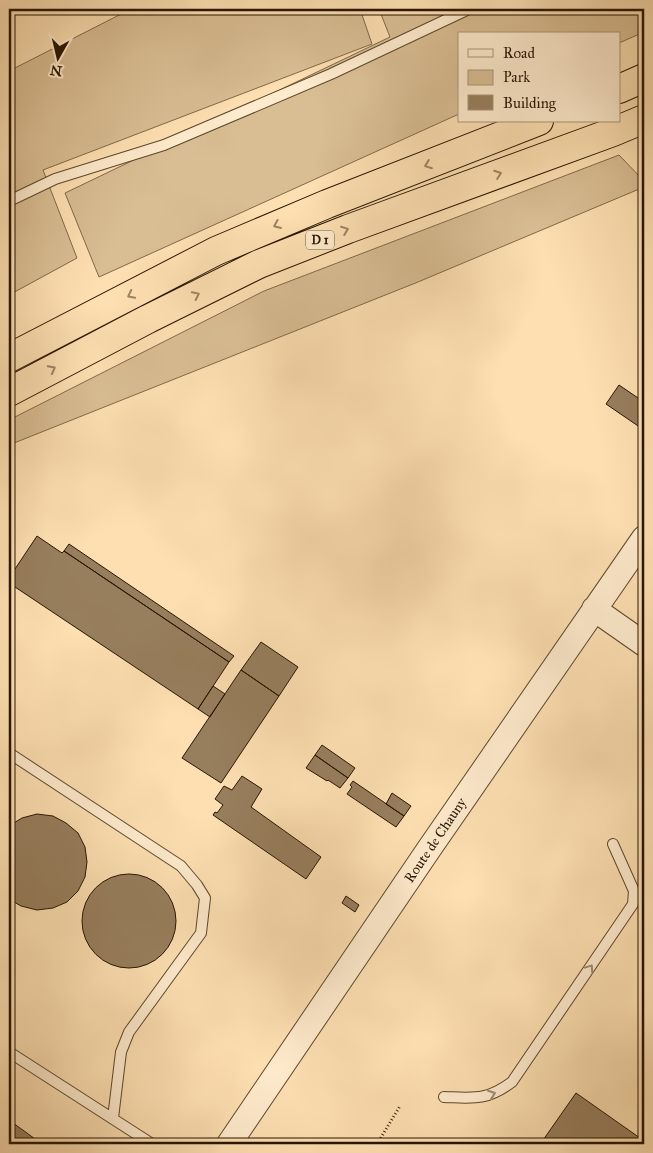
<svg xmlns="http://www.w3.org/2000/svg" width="653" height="1153" viewBox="0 0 653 1153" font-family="'IM FELL Great Primer',serif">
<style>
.green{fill:#d9bd93;stroke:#80694a}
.building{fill:#977e5d;stroke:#281502}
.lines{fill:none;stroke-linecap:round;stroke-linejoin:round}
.service-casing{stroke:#5d482e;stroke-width:12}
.tertiary-casing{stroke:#5d482e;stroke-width:26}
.trunk-casing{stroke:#281502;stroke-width:30}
.path{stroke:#281502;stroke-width:3;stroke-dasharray:1 2.5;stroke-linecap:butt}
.service{stroke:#feeacc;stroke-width:10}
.tertiary{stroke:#feeacc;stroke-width:24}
.trunk{stroke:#fddfb1;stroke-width:28}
.oneway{stroke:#9d8462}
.oneway2{stroke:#9e8a71}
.labels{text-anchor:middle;stroke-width:4;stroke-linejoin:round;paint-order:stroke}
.shield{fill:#feeacc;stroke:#68553f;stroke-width:1}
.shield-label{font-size:12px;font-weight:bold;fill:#281502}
.street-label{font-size:14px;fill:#281502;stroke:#feeacc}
</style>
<rect width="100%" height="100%" fill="#fddfb1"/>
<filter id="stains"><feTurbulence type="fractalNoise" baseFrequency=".004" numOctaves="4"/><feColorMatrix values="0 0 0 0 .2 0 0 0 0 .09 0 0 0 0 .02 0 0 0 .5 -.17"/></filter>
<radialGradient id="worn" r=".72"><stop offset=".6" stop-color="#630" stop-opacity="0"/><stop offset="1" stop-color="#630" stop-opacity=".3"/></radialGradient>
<path class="green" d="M131 9H360L372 44 43 170 77 258 9 295V71Z
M379 9H644V32L619 43V34H459V114L99 277 65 193 390 37Z
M619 155 644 181V187L418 282 9 445V420L264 291Z"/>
<path class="building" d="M619 385 644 402V430L606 404Z
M37 536 62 553 64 551 229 662 198 709 9 583V578Z
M69 544 234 656 229 662 64 551Z
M261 642 298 667 279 696 241 670Z
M241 670 279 696 221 783 182 758Z
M213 686 225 694 210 717 198 709Z
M322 745 355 768 348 778 315 755Z
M315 755 348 778 340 788 328 780 327 781 306 768Z
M242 776 262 789 251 807 321 857 306 879 213 815 215 812 217 813 223 805 215 799 224 786 232 790Z
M353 781 404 816 396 827 347 794 352 787 350 785Z
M392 793 411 806 404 816 386 804Z
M37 814 53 816 66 823 78 833 85 847 87 862 85 877 78 891 67 902 53 908 37 910 21 906 9 899V826L22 818Z
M82 921a47 47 0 1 1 94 0a47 47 0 1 1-94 0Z
M346 896 359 905 355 912 342 903Z
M576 1093 640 1138 636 1144 541 1143Z
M9 1120 42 1144H9Z"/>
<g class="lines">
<g class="service-casing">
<path id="service" d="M9 201 55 179 164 145 331 74 469 9
M9 753 181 866 197 885 205 898 201 933 129 1032 121 1052 113 1118
M9 1052 152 1144
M444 1097C474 1098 486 1101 512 1082L633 904 634 891 613 844"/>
</g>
<g class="tertiary-casing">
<path id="tertiary" d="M594 609 644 644
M229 1144 429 849 644 538"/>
</g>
<g class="trunk-casing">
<path id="trunk" d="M619 89 644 78
M9 358 216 251 327 204 539 121
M9 392 148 319 259 264 348 229 613 132 644 119"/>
</g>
<path class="path" d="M377 1144 400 1106"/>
<use href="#service" class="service"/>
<use href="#tertiary" class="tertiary"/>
<use href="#trunk" class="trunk"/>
</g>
<defs><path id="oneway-chevron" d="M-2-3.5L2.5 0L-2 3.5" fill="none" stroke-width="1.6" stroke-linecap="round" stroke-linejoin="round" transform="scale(1.25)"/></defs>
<g class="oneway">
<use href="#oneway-chevron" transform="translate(428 165) rotate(159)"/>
<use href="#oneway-chevron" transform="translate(498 174) rotate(-20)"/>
<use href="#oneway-chevron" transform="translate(277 225) rotate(157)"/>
<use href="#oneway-chevron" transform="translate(345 230) rotate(-21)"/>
<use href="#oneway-chevron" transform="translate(131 295) rotate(153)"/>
<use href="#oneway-chevron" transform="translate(196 295) rotate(-26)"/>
<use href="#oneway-chevron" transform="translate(52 369) rotate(-28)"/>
</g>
<g class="oneway2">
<use href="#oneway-chevron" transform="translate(590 968) rotate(-56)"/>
<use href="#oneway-chevron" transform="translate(492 1094) rotate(-20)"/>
</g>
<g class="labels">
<rect class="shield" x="306" y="230.5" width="28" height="19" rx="4"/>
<g class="shield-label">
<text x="320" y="244">D 1</text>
</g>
<g class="street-label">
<text transform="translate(435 840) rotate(-56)" y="5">Route de Chauny</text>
</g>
</g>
<rect width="653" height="1153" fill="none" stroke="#fddfb1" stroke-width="30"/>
<rect x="10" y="10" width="633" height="1133" fill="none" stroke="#281502" stroke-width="2.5"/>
<rect x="15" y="15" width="623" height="1123" fill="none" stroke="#281502"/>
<rect x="458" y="32" width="162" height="90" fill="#feeacc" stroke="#a8957b"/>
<rect x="468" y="49" width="25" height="8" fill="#feeacc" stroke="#a8957b"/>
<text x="503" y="58" font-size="15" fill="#281502">Road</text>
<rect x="468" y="70" width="25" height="15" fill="#d9bd93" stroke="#a8957b"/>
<text x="503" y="82" font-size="15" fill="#281502">Park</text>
<rect x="468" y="95" width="25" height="15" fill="#977e5d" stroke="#a8957b"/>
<text x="503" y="108" font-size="15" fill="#281502">Building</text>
<g transform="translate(58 58) rotate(188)" stroke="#feeacc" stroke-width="4" paint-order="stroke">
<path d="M0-4L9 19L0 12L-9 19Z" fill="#281502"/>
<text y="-8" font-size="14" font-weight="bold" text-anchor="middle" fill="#281502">N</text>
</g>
<rect width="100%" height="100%" filter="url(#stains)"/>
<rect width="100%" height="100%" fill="url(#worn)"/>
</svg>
